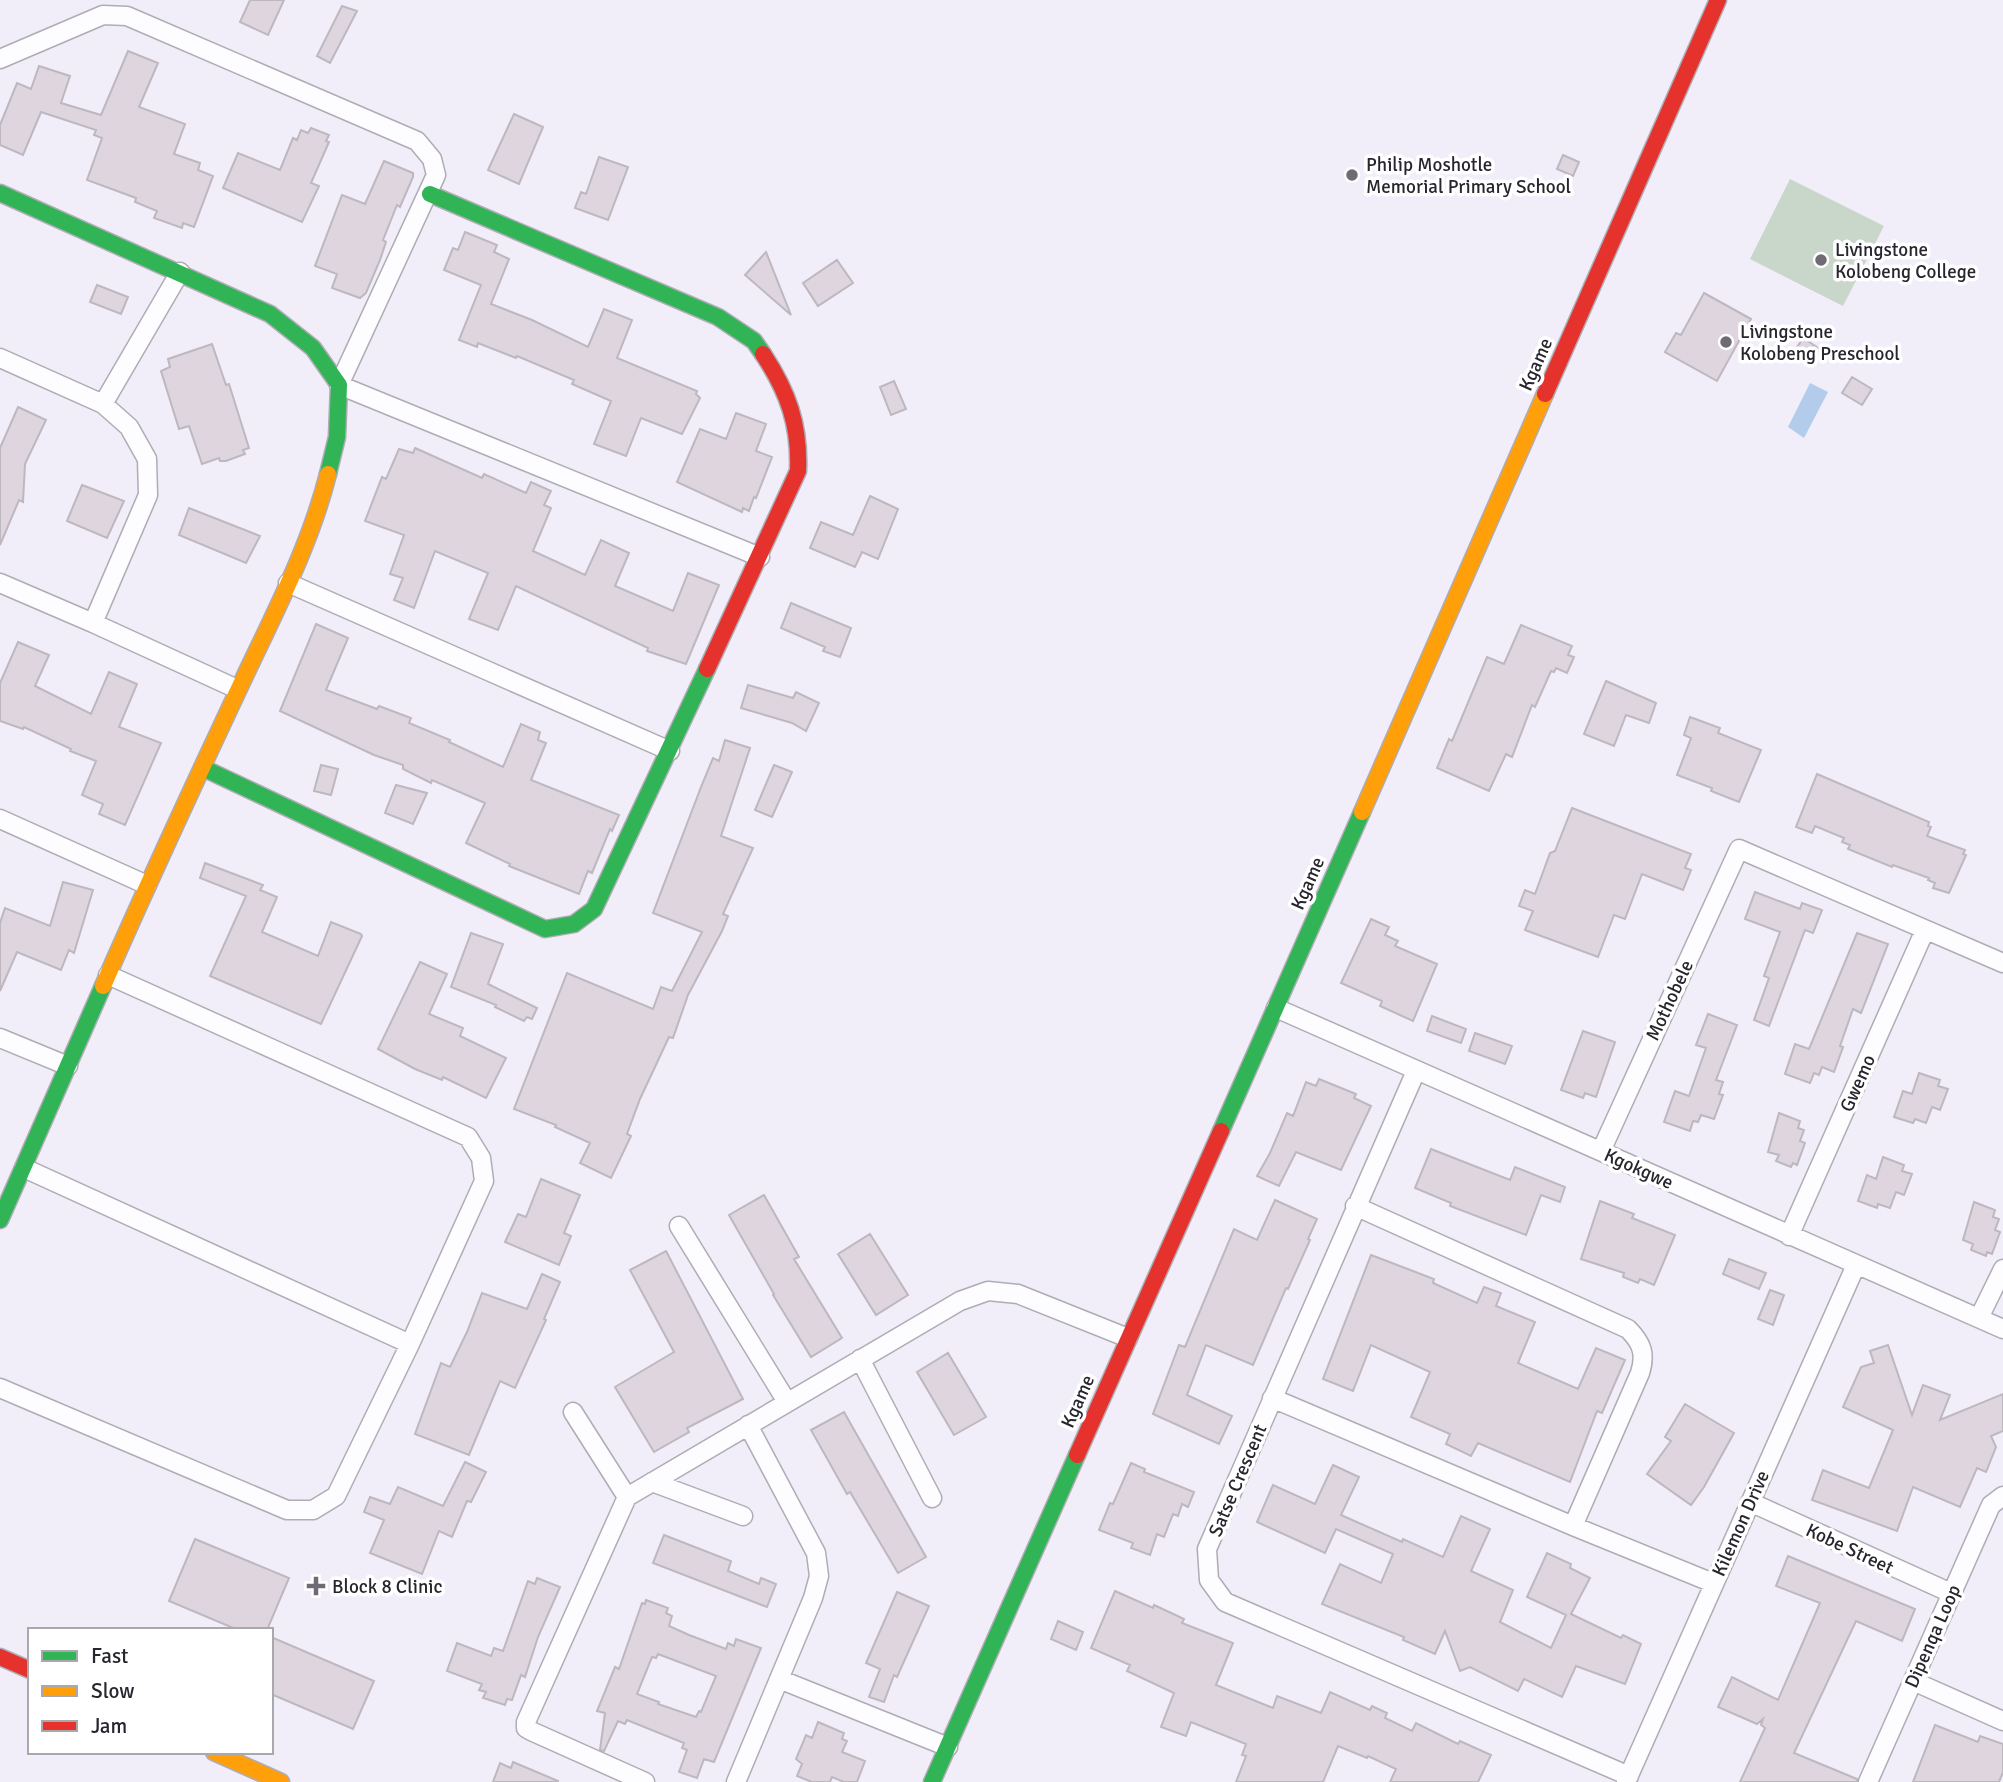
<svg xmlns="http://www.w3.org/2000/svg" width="2003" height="1782" viewBox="0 0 2003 1782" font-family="Signika,sans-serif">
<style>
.green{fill:#c8d7c9}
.water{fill:#b4cceb}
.building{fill:#ded5df;stroke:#bdb8bf;stroke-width:2;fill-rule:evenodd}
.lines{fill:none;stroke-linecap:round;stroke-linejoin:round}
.street-casing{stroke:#aeacb5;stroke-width:21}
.fast-casing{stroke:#aeacb5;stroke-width:19}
.slow-casing{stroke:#aeacb5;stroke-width:19}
.jam-casing{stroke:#aeacb5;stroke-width:19}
.street{stroke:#fdfcfe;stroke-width:18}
.fast{stroke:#30b455;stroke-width:16}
.slow{stroke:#ff9f0a;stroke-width:16}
.jam{stroke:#e5322d;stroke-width:16}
.poi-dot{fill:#6e6b74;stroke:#fff;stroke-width:2.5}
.labels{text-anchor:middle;stroke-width:7;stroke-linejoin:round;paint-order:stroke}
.poi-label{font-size:19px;fill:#27252d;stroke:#fff;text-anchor:start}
.street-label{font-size:19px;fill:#27252d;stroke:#fff}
</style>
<rect width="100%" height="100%" fill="#f1eef9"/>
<path class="green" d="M1790 179 1884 226 1843 306 1750 259Z"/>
<path class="water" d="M1810 383 1828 392 1804 438 1788 427Z"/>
<path class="building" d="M250 0H284L268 35 240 22Z
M342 6 357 11 330 63 317 56Z
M128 51 158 63 139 107 185 124 174 154 200 163 198 170 213 176 194 227 183 223 182 228 154 218 157 211 135 202 136 198 87 180 102 138 94 135 96 130 41 112 23 155 0 145V125L17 83 31 89 39 66 70 76 61 103 101 115Z
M514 114 543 127 519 184 488 170Z
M311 128 329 135 326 141 329 142 311 183 319 186 302 222 223 188 238 153 280 170 293 138 297 140 301 130 308 133Z
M1563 155 1579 162 1573 176 1557 169Z
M599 157 628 167 608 220 575 208 581 192 586 194Z
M384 161 413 173V177L400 207 397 205 383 240 386 242 380 260 366 293 360 298 332 288 337 274 315 266 342 195 365 204Z
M465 232 497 245 494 252 509 259 491 304 532 320 588 347 604 309 632 320 617 358 697 391 696 394 700 398 682 434 641 418 626 456 594 444 611 401 572 384 574 380 517 356 516 358 478 343 477 347 459 340 481 285 444 270 453 248 458 250Z
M766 252 791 315 745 275Z
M837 260 853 283 818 306 803 283Z
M97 285 128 297 121 314 90 302Z
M1704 293 1751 319 1717 381 1665 352 1676 333 1681 335Z
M1803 338 1820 349 1811 363 1794 352Z
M212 344 226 385 229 384 249 448 243 450 245 454 226 461H220L219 458 202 464 189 426 179 429 161 371 170 367 168 359Z
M1852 377 1872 389 1862 405 1842 393Z
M894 381 906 409 891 415 880 387Z
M18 407 46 420 25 464 23 502 19 500 0 545V448Z
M736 413 766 424 756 451 772 457 756 498 754 497 749 511 743 508 742 512 677 482 700 429 726 439Z
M415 448 482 478 484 474 526 493 531 482 551 491 544 505 551 508 533 551 585 575 601 540 629 553 615 586 673 611 688 573 719 585 686 664 647 651 648 648 516 586 498 630 469 619 488 573 435 551 414 608 394 600 403 578 390 574 404 535 365 521 382 477 386 479 399 449 413 453Z
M82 485 124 501 107 538 67 521Z
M870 496 898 509 878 559 862 552 855 567 810 548 821 522 853 535Z
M189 508 260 536 246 563 179 535Z
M791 603 851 628 840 657 823 651 825 647 781 628Z
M316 624 348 638 326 690 377 709 379 706 411 718 409 723 450 740 449 742 503 767 521 724 540 732 538 740 546 743 531 780 619 815 612 831 610 829 592 873 588 871 579 894 509 866 510 864 466 843 485 803 432 780 431 783 403 769V765L374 755 280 711Z
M1521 625 1572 646 1568 655 1574 657 1567 673 1556 668 1554 672 1551 671 1535 707 1532 705 1512 757 1506 754 1489 791 1437 768 1449 739 1452 741 1487 657 1504 664Z
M18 642 49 655 35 686 91 714 109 672 137 684 119 727 161 743 125 825 99 814 103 804 82 795 96 761 70 751 71 749 24 727 23 729 0 721V683Z
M1606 681 1656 703 1649 723 1626 715 1614 746 1584 734Z
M748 685 793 698 796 692 819 703 806 731 792 723 741 708Z
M1690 717 1720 728 1718 733 1761 750 1739 802 1711 791 1712 788 1677 775 1691 738 1684 735Z
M725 740 750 748 721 836 753 848 723 914 728 916 722 931 688 995 673 1038 669 1037 640 1099 627 1134 631 1136 611 1178 580 1163 590 1143 555 1127 556 1125 514 1109 567 973 653 1009 661 987 672 991 702 932 653 913 701 787 713 758 719 761Z
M321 765 338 769 331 795 314 791Z
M774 765 792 772 772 817 755 810Z
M1817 774 1929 822 1928 826 1931 827 1927 836 1965 850 1963 854 1966 855 1949 893 1933 888 1935 883 1928 880 1929 878 1893 865 1892 867 1848 849 1850 845 1842 842 1844 838 1815 826 1812 833 1796 827Z
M396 785 427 793 413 824 385 813Z
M1572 808 1691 854 1685 868 1691 870 1683 890 1642 874 1625 919 1614 915 1598 957 1525 930 1533 911 1519 906 1525 890 1535 894 1550 853 1555 851Z
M205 863 263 885 260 890 277 897 262 932 318 956 331 922 361 934 362 936 321 1024 210 976 246 896 200 878Z
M63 882 93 890 74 953 69 950 61 970 17 952 0 991V923L5 908 50 926Z
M1755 892 1800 909 1802 903 1822 910 1813 933 1805 930 1769 1026 1754 1020 1769 978 1764 976 1780 932 1745 919Z
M1371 919 1389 927 1385 935 1398 941 1395 946 1437 964 1413 1021 1380 1006 1382 1001 1341 983Z
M471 933 503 944 488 984 537 1008 532 1019 527 1017 524 1021 495 1007 496 1005 451 987Z
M1857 933 1888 944 1861 1013 1853 1009 1840 1046 1843 1047 1834 1072 1822 1067 1819 1075 1814 1073 1810 1083 1785 1074 1795 1044 1809 1049Z
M420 962 447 974 429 1014 463 1028 460 1036 506 1058 486 1098 443 1077 442 1080 415 1069 378 1049Z
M1708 1014 1737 1025 1716 1080 1723 1082 1719 1094 1723 1095 1714 1119 1701 1115 1698 1122 1693 1121 1690 1131 1664 1122 1675 1091 1689 1096 1706 1048 1696 1045Z
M1432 1016 1466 1029 1461 1043 1427 1031Z
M1583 1031 1615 1042 1596 1097 1585 1093 1583 1098 1561 1090Z
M1475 1033 1512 1046 1505 1064 1469 1051Z
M1919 1073 1940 1080 1938 1086 1948 1089 1940 1110 1932 1107 1926 1123 1915 1119 1913 1123 1894 1117 1903 1091 1912 1094Z
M1319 1079 1356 1094 1354 1098 1371 1106 1341 1170 1296 1152 1279 1186 1257 1176 1270 1153 1287 1113 1293 1116 1306 1082 1316 1086Z
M1779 1113 1800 1121 1798 1128 1804 1130 1800 1141 1805 1143 1797 1165 1793 1163 1791 1167 1776 1161 1779 1155 1768 1152Z
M1431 1149 1510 1180 1515 1167 1565 1187 1560 1202 1541 1195 1526 1235 1450 1206 1451 1203 1415 1188Z
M1883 1157 1904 1165 1902 1171 1912 1174 1904 1195 1896 1192 1890 1208 1878 1204 1877 1208 1858 1201 1867 1175 1876 1179Z
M541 1179 580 1195 564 1233 571 1236 559 1265 505 1242 518 1214 526 1217Z
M764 1195 799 1257 794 1259 842 1338 811 1357 773 1295 774 1294 729 1215Z
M1275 1200 1317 1219 1308 1239 1310 1240 1288 1289 1286 1288 1253 1365 1206 1345 1187 1395 1232 1416 1219 1444 1153 1414 1179 1345 1185 1347 1234 1229 1257 1240Z
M1600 1201 1634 1214 1632 1218 1675 1235 1654 1285 1640 1279 1638 1283 1623 1277 1624 1273 1581 1259Z
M1974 1202 1995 1210 1993 1217 1999 1219 1995 1230 2000 1232 1992 1254 1987 1252 1986 1256 1971 1250 1973 1244 1963 1240Z
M870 1234 908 1295 876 1315 838 1254Z
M666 1251 743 1399 687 1428 689 1432 654 1452 615 1387 674 1352 630 1270Z
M1371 1255 1434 1279 1433 1283 1477 1303 1484 1287 1501 1293 1496 1306 1535 1322 1518 1363 1578 1389 1596 1348 1625 1360 1602 1413 1597 1411 1570 1482 1478 1443 1471 1456 1446 1444 1450 1434 1411 1417 1430 1372 1371 1345 1353 1391 1323 1379Z
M1729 1259 1766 1273 1759 1289 1723 1274Z
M542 1274 560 1282 544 1319 546 1320 515 1388 500 1381 469 1455 415 1434 441 1363 450 1367 467 1332 482 1293 527 1309Z
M1770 1290 1784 1295 1773 1325 1758 1319Z
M1888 1345 1912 1415 1923 1385 1950 1395 1940 1420 2003 1394V1431L1991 1436 1996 1447 1986 1472 1977 1468 1960 1507 1913 1487 1897 1531 1812 1500 1823 1470 1869 1488 1893 1430 1843 1407 1861 1367 1874 1363 1870 1351Z
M948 1353 986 1417 954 1435 917 1372Z
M1685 1404 1734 1433 1704 1487 1691 1505 1647 1474 1671 1441 1665 1437Z
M844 1412 926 1557 898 1573 850 1492 847 1494 811 1430Z
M465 1462 486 1472 471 1502 467 1501 452 1537 439 1531 422 1574 370 1553 384 1520 364 1512 370 1497 390 1504 398 1487 443 1506Z
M1131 1463 1145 1469 1144 1472 1194 1492 1188 1507 1182 1504 1178 1516 1173 1514 1164 1537 1157 1534 1150 1555 1131 1548 1133 1543 1099 1530 1110 1503 1113 1504Z
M1333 1465 1359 1477 1341 1515 1402 1542 1403 1539 1443 1557 1461 1516 1490 1529 1471 1571 1513 1590 1500 1622 1551 1648 1566 1615 1527 1597 1547 1553 1571 1564 1570 1568 1590 1578 1571 1614 1621 1638 1623 1635 1641 1644 1625 1684 1576 1666 1562 1697 1524 1679 1518 1691 1470 1667 1460 1671 1445 1631 1435 1654 1403 1640 1404 1637 1322 1604 1340 1564 1381 1583 1393 1554 1336 1529 1325 1553 1257 1522 1273 1485 1315 1504Z
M664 1535 731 1561 728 1571 759 1584 761 1578 776 1584 767 1607 653 1563Z
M195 1539 289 1578 267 1630H238L169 1601Z
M1788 1556 1915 1609 1902 1641 1856 1621 1794 1753 1857 1779V1782H1740L1765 1728 1761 1725 1763 1719 1757 1724 1718 1707 1732 1677 1778 1700 1820 1603 1776 1586Z
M537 1578 560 1587 538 1637 525 1677 521 1675 512 1700 507 1699 505 1705 483 1698 486 1692 479 1690 482 1684 447 1671 457 1643 491 1656 494 1648 503 1651 528 1581 535 1584Z
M1115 1591 1153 1608 1154 1605 1184 1619 1182 1623 1233 1643 1216 1685 1273 1708 1277 1696 1321 1713 1330 1692 1370 1710 1372 1706 1387 1713 1385 1718 1412 1731 1416 1723 1458 1744 1460 1741 1491 1755 1478 1782H1390L1396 1769 1368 1756 1367 1758 1338 1746 1323 1782H1236L1246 1756 1242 1755 1246 1744 1191 1722 1186 1736 1161 1727 1174 1693 1127 1671 1130 1665 1091 1648Z
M897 1592 929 1606 897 1677 894 1675 884 1702 869 1697 880 1669 866 1663Z
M646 1600 668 1608 666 1613 672 1616 669 1626 689 1635 726 1649 728 1643 734 1646 736 1639 761 1648 714 1762 704 1759 697 1778 679 1772 687 1750 682 1748 684 1743 627 1720 625 1724 618 1721 604 1751 600 1750 605 1713 597 1711 615 1667 619 1669 642 1603 645 1604ZM658 1654 716 1676 701 1712 699 1711 696 1717 658 1704 659 1702 637 1694 652 1657 656 1658Z
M1058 1621 1083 1632 1076 1650 1051 1639Z
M271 1637 374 1681 353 1729 271 1694Z
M818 1722 844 1733 842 1739 847 1741 842 1752 865 1761 857 1782H844L832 1777 830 1782H812L797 1776 802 1764 796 1759 806 1735 812 1738Z
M1935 1725 1978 1742 1980 1736 2003 1744V1772L1999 1782H1913Z
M513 1762 558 1781V1782H493L500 1763 511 1768Z"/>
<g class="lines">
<g class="street-casing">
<path id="street" d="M0 59 103 15 127 16 417 141 432 159 436 175 339 385 760 557
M0 358 103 404 129 427 147 459 148 495 93 623
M103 404 180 272
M0 583 93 623 237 689
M288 583 670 751
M0 819 147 885
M1276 1008 2003 1329
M0 1038 68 1066
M1416 1071 1207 1549 1209 1580 1225 1602 1629 1776
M1601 1151 1739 849 2003 963
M24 1168 410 1344
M1355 1206 1628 1329C1642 1343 1646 1354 1640 1373L1573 1526
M679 1226 787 1402
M1789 1236 1925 930
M1979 1318 2003 1269
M860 1359 932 1498
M0 1388 287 1510H313L336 1496 410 1344 484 1181 481 1158 468 1137 108 975
M1272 1398 1573 1526 1713 1583
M573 1412 627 1497
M652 1482 743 1516
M1750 1502 1951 1593
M779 1679 948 1747
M1913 1681 2003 1721
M645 1782 531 1731 526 1728V1722L627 1497 960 1301 988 1291 1018 1294 1128 1338
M736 1782 813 1598 819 1576 816 1553 748 1425
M1626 1782 1856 1265
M1868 1782 1991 1505 2003 1496"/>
</g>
<g class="fast-casing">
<path id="fast" d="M0 193 270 314 313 348 339 385 337 437 328 474
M430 194 718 317 754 341 763 354
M203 768 545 929 574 924 594 909 707 669
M1221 1131 1362 812
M0 1220 103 986
M932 1782 1077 1455"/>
</g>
<g class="slow-casing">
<path id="slow" d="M1362 812 1545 394
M103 986C148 883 195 782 243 680 274 614 310 546 328 474
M214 1752 281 1782"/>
</g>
<g class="jam-casing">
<path id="jam" d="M1545 394 1718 0
M707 669 798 471C800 425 788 392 763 354
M1077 1455 1221 1131
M0 1657 30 1670"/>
</g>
<use href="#street" class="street"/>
<use href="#fast" class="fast"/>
<use href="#slow" class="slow"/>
<use href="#jam" class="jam"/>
</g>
<g class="poi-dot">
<circle cx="1352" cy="175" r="7"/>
<circle cx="1821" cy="260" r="7"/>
<circle cx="1726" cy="342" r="7"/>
<path d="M312.5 1575.5h7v7h7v7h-7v7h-7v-7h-7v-7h7z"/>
</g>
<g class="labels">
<g class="poi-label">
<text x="1366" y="171">Philip Moshotle<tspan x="1366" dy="22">Memorial Primary School</tspan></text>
<text x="1835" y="256">Livingstone<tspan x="1835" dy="22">Kolobeng College</tspan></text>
<text x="1740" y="338">Livingstone<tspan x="1740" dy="22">Kolobeng Preschool</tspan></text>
<text x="332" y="1593">Block 8 Clinic</text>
</g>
<g class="street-label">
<text transform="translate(1535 364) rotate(-66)" y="7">Kgame</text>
<text transform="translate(1307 883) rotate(-66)" y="7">Kgame</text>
<text transform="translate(1669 1000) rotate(-65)" y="7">Mothobele</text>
<text transform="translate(1857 1083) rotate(-66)" y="7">Gwemo</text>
<text transform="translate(1639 1168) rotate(24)" y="7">Kgokgwe</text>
<text transform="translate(1077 1401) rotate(-66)" y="7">Kgame</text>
<text transform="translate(1237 1480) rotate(-67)" y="7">Satse Crescent</text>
<text transform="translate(1740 1523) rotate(-66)" y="7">Kilemon Drive</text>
<text transform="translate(1850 1548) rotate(25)" y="7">Kobe Street</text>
<text transform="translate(1932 1636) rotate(-66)" y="7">Dipenqa Loop</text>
</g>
</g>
<rect x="28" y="1628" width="245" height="126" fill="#ffffff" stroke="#a9a8ab" stroke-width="2"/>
<rect x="42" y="1651" width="35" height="10" fill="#30b455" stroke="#a9a8ab" stroke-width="2"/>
<text x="91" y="1663" font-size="21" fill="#27252d">Fast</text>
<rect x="42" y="1686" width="35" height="10" fill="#ff9f0a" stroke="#a9a8ab" stroke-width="2"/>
<text x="91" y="1698" font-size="21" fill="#27252d">Slow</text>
<rect x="42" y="1721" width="35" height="10" fill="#e5322d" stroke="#a9a8ab" stroke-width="2"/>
<text x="91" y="1733" font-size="21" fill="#27252d">Jam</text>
</svg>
